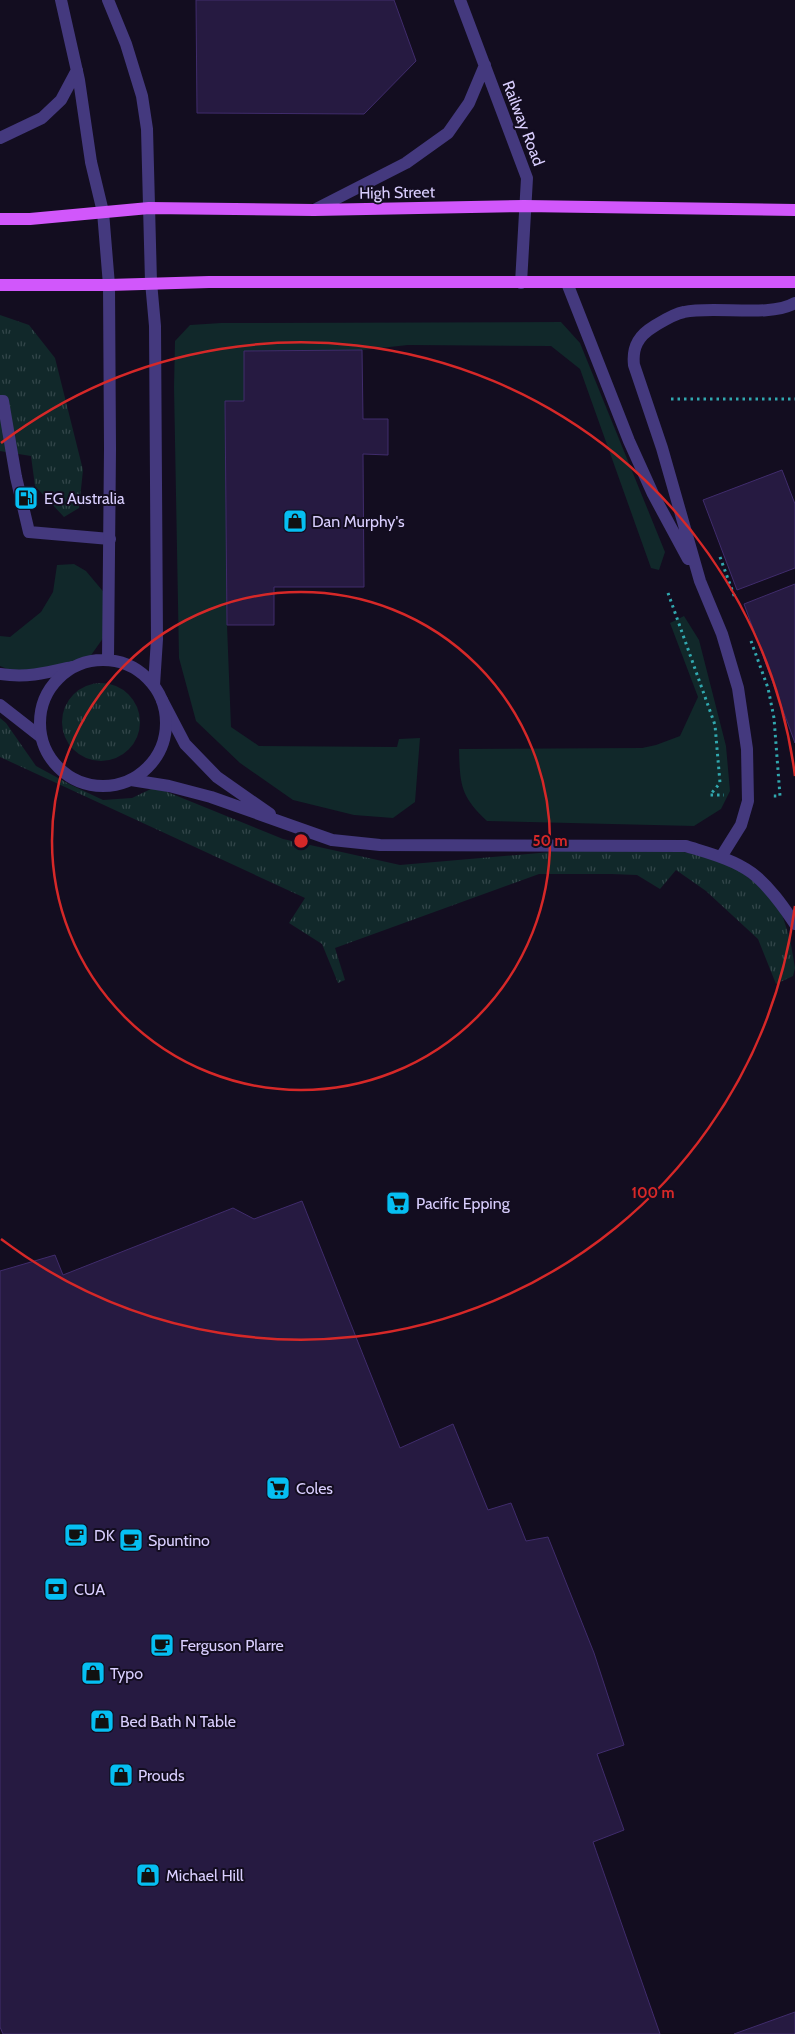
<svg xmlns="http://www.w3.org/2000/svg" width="795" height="2034" viewBox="0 0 795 2034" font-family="Cabin,sans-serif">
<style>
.grass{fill:url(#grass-tufts)}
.garden{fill:#11282a}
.building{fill:#261a41;stroke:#402c6c}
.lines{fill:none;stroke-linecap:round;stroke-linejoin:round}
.path{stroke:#31a8af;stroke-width:3;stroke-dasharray:2.5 4;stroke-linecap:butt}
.service{stroke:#44397e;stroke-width:12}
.minor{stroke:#44397e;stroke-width:12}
.primary{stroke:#d157fb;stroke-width:12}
.ring{fill:none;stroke:#d62828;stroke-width:2.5}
.labels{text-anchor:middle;stroke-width:4;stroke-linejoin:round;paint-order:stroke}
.street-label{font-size:16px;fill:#d9cefe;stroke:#130d20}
.poi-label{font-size:16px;fill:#d9cefe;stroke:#130d20;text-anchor:start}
.centre{fill:#d62828;stroke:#130d20;stroke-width:2.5}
.ring-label{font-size:15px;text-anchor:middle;font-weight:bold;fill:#d62828;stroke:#130d20;stroke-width:4;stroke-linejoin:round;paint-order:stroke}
</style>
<defs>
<pattern id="grass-tufts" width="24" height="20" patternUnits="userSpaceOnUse" patternTransform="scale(1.25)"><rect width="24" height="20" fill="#11282a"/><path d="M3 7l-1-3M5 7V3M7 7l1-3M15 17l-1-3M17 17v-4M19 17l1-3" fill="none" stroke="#33464a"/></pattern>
</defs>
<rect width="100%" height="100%" fill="#130d20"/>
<path class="grass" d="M0 315 29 325 55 358 83 470 79 508 64 517 35 486 31 456 0 451Z
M62 722a39 39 0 1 1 78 0a39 39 0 1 1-78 0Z
M0 718 6 723 36 766 69 784 103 800 132 798 155 787 283 839 400 865 631 845 721 857 777 899 790 939 795 968 793 976 776 984 758 939 706 891 676 870 660 889 637 875 612 874H539L335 948 345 980 338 983 322 944 289 923 305 898 0 757Z"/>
<path class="garden" d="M561 322 580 343 665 552 659 570 651 568 580 369 551 346 408 345 362 350 244 351V401H225L227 625 231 727 259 746 397 747 399 739 420 738 415 802 393 818 354 815 293 800 240 763 196 721 179 658 174 387 175 341 190 325 221 323Z
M74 564 86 571 107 596 106 634 87 661 72 667 12 671 0 666V636L10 637 41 612 53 592 57 565Z
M684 616 699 640 726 746 730 791 721 809 694 826 487 821C460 796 460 784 459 749L642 748 656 745 680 736 698 697 670 623Z"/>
<path class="building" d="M196 0H394L416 61 364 114 197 113Z
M362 350 363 419H388V455L363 454 364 587H274V625H227L225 401H244V351Z
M782 470 795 504V568L737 590 703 500Z
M795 584V743L744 604Z
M302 1201 400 1448 453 1424 488 1510 511 1503 526 1541 548 1537 594 1653 624 1745 597 1754 624 1830 593 1842 660 2034H3L0 2027V1271L55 1255 63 1275 233 1208 254 1219Z
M795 2012V2034H734Z"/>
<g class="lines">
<path class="path" d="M671 399H795
M720 557 735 598
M668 593 715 725 720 783 710 795H724
M751 641 768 688 774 718 780 796H771"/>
<path class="service" d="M567 283 629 441 653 494 688 559
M0 401H3L16 477 29 532 110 539
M0 674C27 678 46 673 72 667
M162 700 185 744 217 777 270 814
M0 705 41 737
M131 780 169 786 211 797 332 840 380 845 686 846C708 853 733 859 752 873 769 886 783 906 795 924
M721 857 741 825 748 801 747 749 738 688 722 634 700 581 662 448 634 365C632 348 638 336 653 327 663 321 673 314 684 312 714 305 769 318 795 303"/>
<path class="minor" d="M61 0 79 80 91 162 103 212 109 285 110 449 108 659
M108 0 126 44 142 96 147 129 151 282 155 326 157 639 154 685
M460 0 527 178 521 283
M0 138 42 118 61 100 77 70
M314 210 406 163 448 133 469 103 485 65
M40 723a63 63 0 1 1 126 0a63 63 0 1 1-126 0Z"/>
<path class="primary" d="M0 219H30L149 208 314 210 524 206 795 210
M0 285H109L209 282H795"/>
</g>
<g class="ring">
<circle cx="301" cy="841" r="249"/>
<path d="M795 906A498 498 0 0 1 1 1239M1 443A498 498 0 0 1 795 776"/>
</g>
<defs>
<g id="fuel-square" transform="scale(1.25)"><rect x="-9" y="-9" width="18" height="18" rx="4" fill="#06bff2" stroke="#130d20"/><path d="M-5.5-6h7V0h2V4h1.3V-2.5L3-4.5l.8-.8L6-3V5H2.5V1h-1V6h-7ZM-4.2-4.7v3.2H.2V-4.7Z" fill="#111"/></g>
<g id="shop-square" transform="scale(1.25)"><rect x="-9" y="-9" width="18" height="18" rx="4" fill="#06bff2" stroke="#130d20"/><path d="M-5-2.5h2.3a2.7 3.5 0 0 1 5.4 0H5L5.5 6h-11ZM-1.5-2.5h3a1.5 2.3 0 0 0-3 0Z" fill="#111"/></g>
<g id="supermarket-square" transform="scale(1.25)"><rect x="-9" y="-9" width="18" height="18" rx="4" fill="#06bff2" stroke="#130d20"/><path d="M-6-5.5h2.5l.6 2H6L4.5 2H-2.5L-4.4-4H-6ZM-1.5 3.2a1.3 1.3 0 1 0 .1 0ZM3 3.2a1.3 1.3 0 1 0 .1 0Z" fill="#111"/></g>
<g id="cafe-square" transform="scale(1.25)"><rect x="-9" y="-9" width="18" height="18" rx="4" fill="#06bff2" stroke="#130d20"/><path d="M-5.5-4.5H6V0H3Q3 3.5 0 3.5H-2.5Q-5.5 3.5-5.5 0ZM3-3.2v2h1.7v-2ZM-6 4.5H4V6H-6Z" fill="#111"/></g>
<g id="bank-square" transform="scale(1.25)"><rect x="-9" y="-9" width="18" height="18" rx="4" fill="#06bff2" stroke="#130d20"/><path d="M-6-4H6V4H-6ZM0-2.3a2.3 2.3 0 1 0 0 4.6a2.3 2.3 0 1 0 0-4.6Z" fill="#111"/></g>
</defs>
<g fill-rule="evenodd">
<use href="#fuel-square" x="26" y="498"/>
<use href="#shop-square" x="295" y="521"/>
<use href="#supermarket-square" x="398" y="1203"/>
<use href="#supermarket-square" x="278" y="1488"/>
<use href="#cafe-square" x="76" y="1535"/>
<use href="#cafe-square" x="131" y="1540"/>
<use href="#bank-square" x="56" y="1589"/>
<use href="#cafe-square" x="162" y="1645"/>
<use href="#shop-square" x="93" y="1673"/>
<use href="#shop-square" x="102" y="1721"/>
<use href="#shop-square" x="121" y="1775"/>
<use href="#shop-square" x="148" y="1875"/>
</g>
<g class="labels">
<g class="street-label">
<text transform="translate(524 123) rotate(69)" y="6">Railway Road</text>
<text transform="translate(397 192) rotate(-1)" y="6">High Street</text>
</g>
<g class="poi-label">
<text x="44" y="504">EG Australia</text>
<text x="312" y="527">Dan Murphy's</text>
<text x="416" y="1209">Pacific Epping</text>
<text x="296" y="1494">Coles</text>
<text x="94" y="1541">DK</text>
<text x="148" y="1546">Spuntino</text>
<text x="74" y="1595">CUA</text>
<text x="180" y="1651">Ferguson Plarre</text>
<text x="110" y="1679">Typo</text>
<text x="120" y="1727">Bed Bath N Table</text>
<text x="138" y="1781">Prouds</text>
<text x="166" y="1881">Michael Hill</text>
</g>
</g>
<circle cx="301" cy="841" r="8" class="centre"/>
<g class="ring-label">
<text x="550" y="846">50 m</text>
<text x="653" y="1198">100 m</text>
</g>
</svg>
